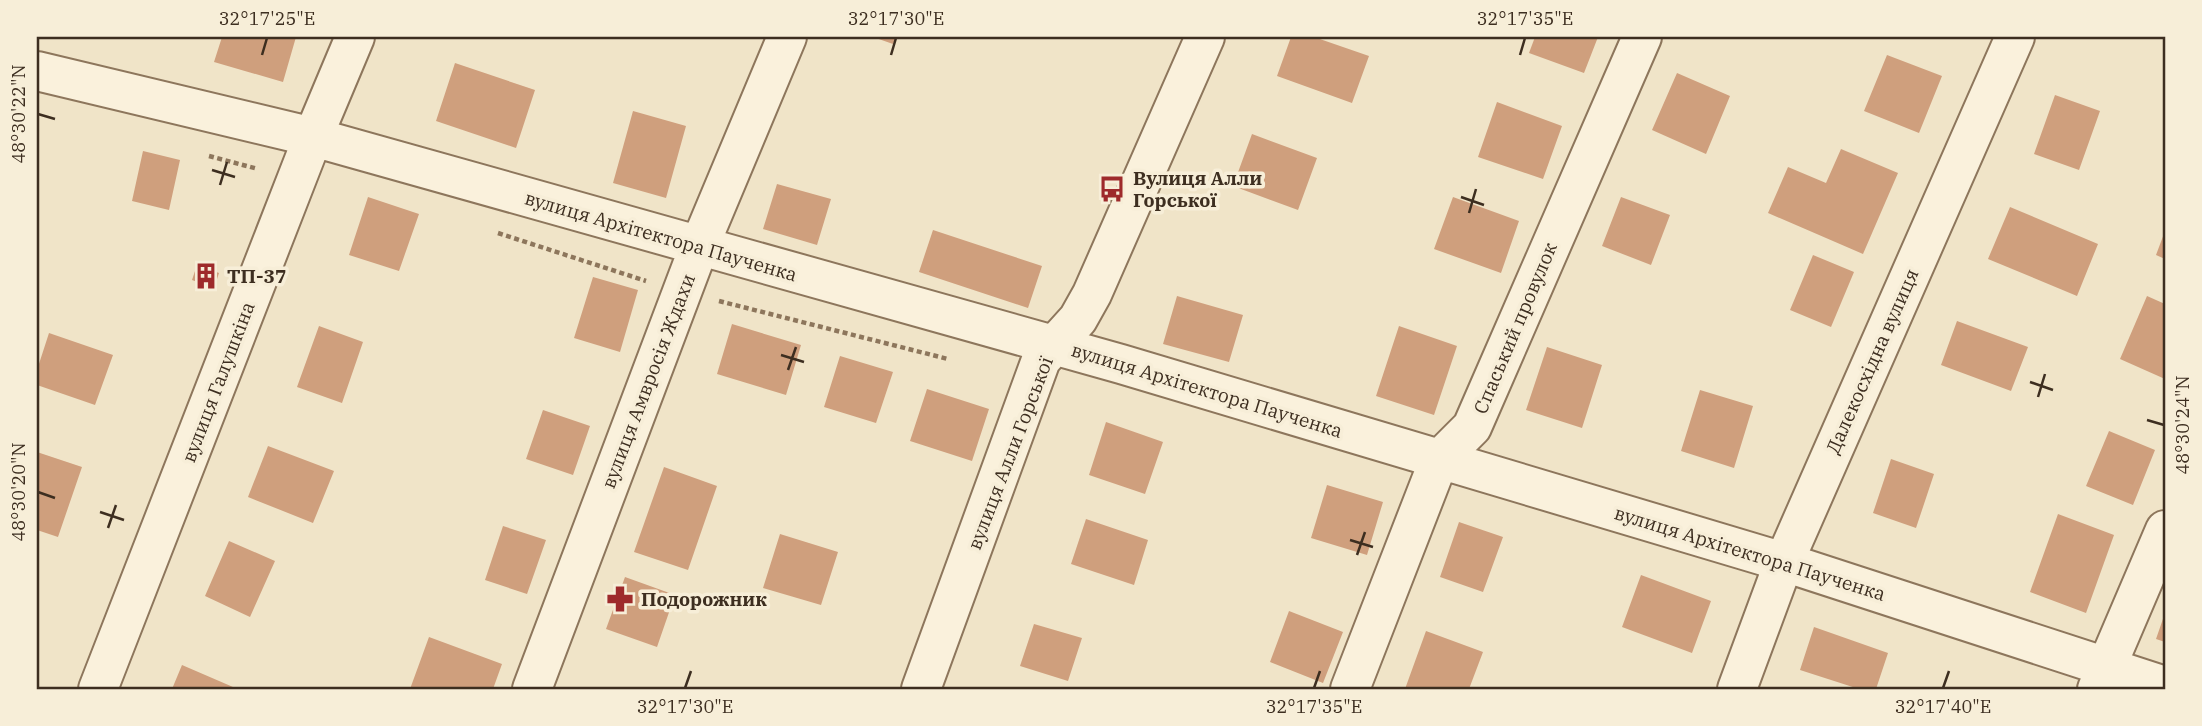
<svg xmlns="http://www.w3.org/2000/svg" width="2202" height="726" viewBox="0 0 2202 726" font-family="'IBM Plex Serif',serif">
<style>
.building{fill:#cf9f7d}
.lines{fill:none;stroke-linecap:round;stroke-linejoin:round}
.minor-casing{stroke:#8d765c;stroke-width:42}
.path{stroke:#8d765c;stroke-width:4.5;stroke-dasharray:5 3.5;stroke-linecap:butt}
.minor{stroke:#faf1dc;stroke-width:38}
.ticks{fill:none;stroke:#3d2e20;stroke-width:2.5}
.labels{text-anchor:middle;stroke-width:7;stroke-linejoin:round;paint-order:stroke}
.poi-label{font-size:19px;font-weight:bold;fill:#3d2e20;stroke:#f7eed8;text-anchor:start}
.street-label{font-size:19px;fill:#3d2e20;stroke:#f7eed8}
.neatline{fill:none;stroke:#3d2e20;stroke-width:2.5}
.ticks-label{font-size:18px;text-anchor:middle;fill:#3d2e20}
</style>
<rect width="100%" height="100%" fill="#f0e4c8"/>
<path class="building" d="M222 37H296L283 82 214 62Z
M873 37H896L893 44Z
M1291 37H1314L1369 56 1352 103 1277 76Z
M1535 37H1598L1584 73 1529 53Z
M1887 55 1942 76 1919 133 1864 111Z
M455 63 535 90 516 148 436 121Z
M1677 73 1730 96 1706 154 1652 130Z
M2055 95 2100 111 2079 170 2034 154Z
M1497 102 1562 126 1543 179 1478 157Z
M633 111 686 126 666 198 613 183Z
M1252 134 1317 158 1298 210 1233 186Z
M1841 149 1898 173 1863 254 1768 213 1788 167 1826 183Z
M143 151 180 160 169 210 132 201Z
M777 184 831 199 817 245 763 229Z
M368 197 419 214 399 271 349 255Z
M1453 197 1519 221 1501 273 1434 249Z
M1621 197 1670 215 1651 265 1602 246Z
M2010 207 2098 244 2077 296 1988 259Z
M933 230 1042 266 1028 308 919 272Z
M2165 231V259L2156 255Z
M1813 255 1854 272 1831 327 1790 310Z
M197 265 219 273 214 288 192 280Z
M593 277 638 290 620 352 574 338Z
M1177 296 1243 315 1229 362 1163 344Z
M2147 296 2165 304V379L2120 359Z
M1957 321 2028 347 2011 391 1941 365Z
M732 324 801 345 786 395 717 374Z
M319 326 363 342 342 403 297 387Z
M1399 326 1457 346 1434 415 1376 396Z
M49 333 113 355 95 405 37 385V370Z
M1547 347 1602 365 1582 428 1526 410Z
M840 356 893 372 876 423 824 407Z
M927 389 989 409 972 461 910 441Z
M1700 390 1753 406 1734 468 1681 451Z
M543 410 590 426 573 475 526 459Z
M1106 422 1163 442 1145 494 1089 475Z
M2109 431 2155 450 2133 505 2086 486Z
M268 446 334 471 313 523 248 497Z
M37 452 82 467 58 537 37 530Z
M1891 459 1934 474 1916 528 1873 513Z
M664 467 717 486 688 570 634 552Z
M1327 485 1383 502 1367 555 1311 538Z
M2058 514 2114 535 2086 613 2030 592Z
M1086 519 1148 540 1134 585 1071 564Z
M1459 522 1503 537 1483 592 1440 577Z
M503 526 546 540 527 594 485 580Z
M780 534 838 552 821 605 763 588Z
M229 541 275 561 250 617 205 596Z
M1641 575 1711 601 1692 653 1622 627Z
M625 577 675 595 657 647 606 629Z
M1289 611 1343 632 1323 683 1270 662Z
M2165 613V642L2156 639Z
M1034 624 1082 638 1068 681 1020 666Z
M1814 627 1888 653 1876 689H1859L1800 670Z
M1426 631 1483 652 1469 689H1405Z
M429 637 502 664 493 689H410Z
M182 665 233 687 232 689H172Z"/>
<g class="lines">
<g class="minor-casing">
<path id="minor" d="M37 71 313 137 1121 364 1784 562 2165 686
M98 689 313 137 355 37
M532 689 699 247 787 37
M921 689 1041 360 1078 319 1092 294 1205 37
M1350 689 1439 460 1472 427 1642 37
M1737 689 1784 562 2015 37
M2097 689 2165 530"/>
</g>
<path class="path" d="M209 156 258 169
M498 233 646 281
M719 301 948 359"/>
<use href="#minor" class="minor"/>
</g>
<path class="ticks" d="M262 55 267 38M891 55 896 38M1520 55 1525 38M38 114 55 119M212 170 235 177M220 185 227 162M1461 197 1484 205M1469 213 1476 189M781 355 804 362M788 370 796 347M2030 382 2053 390M2038 397 2045 374M2147 420 2164 425M38 492 55 498M100 512 124 520M108 528 116 505M1350 540 1373 547M1357 555 1365 532M685 688 691 671M1314 688 1320 671M1943 688 1949 671"/>
<defs>
<g id="bus-bare" transform="scale(2.1)"><path d="M-5-6H5V4H4V6H2V4H-2V6H-4V4H-5ZM-3.5-4V0h7V-4ZM-3.5 1.2v1.5H-2V1.2ZM2 1.2v1.5H3.5V1.2Z" fill="#9e2a2b" stroke="#f7eed8" stroke-width="2.5" paint-order="stroke"/></g>
<g id="building-bare" transform="scale(2.1)"><path d="M-4-6H4V6H1V3H-1V6H-4ZM-2.5-4.3h1.7v1.8h-1.7ZM.8-4.3h1.7v1.8H.8ZM-2.5-1h1.7V.8h-1.7ZM.8-1h1.7V.8H.8Z" fill="#9e2a2b" stroke="#f7eed8" stroke-width="2.5" paint-order="stroke"/></g>
<g id="pharmacy-bare" transform="scale(2.1)"><path d="M-2-6h4v4h4v4h-4v4h-4v-4h-4v-4h4Z" fill="#9e2a2b" stroke="#f7eed8" stroke-width="2.5" paint-order="stroke"/></g>
</defs>
<g fill-rule="evenodd">
<use href="#bus-bare" x="1112" y="189"/>
<use href="#building-bare" x="206" y="276"/>
<use href="#pharmacy-bare" x="620" y="599"/>
</g>
<g class="labels">
<g class="poi-label">
<text x="1133" y="185">Вулиця Алли<tspan x="1133" dy="22">Горської</tspan></text>
<text x="227" y="283">ТП-37</text>
<text x="641" y="606">Подорожник</text>
</g>
<g class="street-label">
<text transform="translate(661 236) rotate(16)" y="7">вулиця Архітектора Паученка</text>
<text transform="translate(1515 328) rotate(-67)" y="7">Спаський провулок</text>
<text transform="translate(1872 361) rotate(-66)" y="7">Далекосхідна вулиця</text>
<text transform="translate(648 381) rotate(-69)" y="7">вулиця Амвросія Ждахи</text>
<text transform="translate(218 382) rotate(-69)" y="7">вулиця Галушкіна</text>
<text transform="translate(1207 390) rotate(17)" y="7">вулиця Архітектора Паученка</text>
<text transform="translate(1010 453) rotate(-69)" y="7">вулиця Алли Горської</text>
<text transform="translate(1750 553) rotate(17)" y="7">вулиця Архітектора Паученка</text>
</g>
</g>
<rect width="2202" height="726" fill="none" stroke="#f7eed8" stroke-width="77"/>
<rect x="38" y="38" width="2126" height="650" class="neatline"/>
<g class="ticks-label">
<text x="267" y="25">32°17'25"E</text>
<text x="896" y="25">32°17'30"E</text>
<text x="1525" y="25">32°17'35"E</text>
<text transform="translate(19 114) rotate(-90)" y="6">48°30'22"N</text>
<text transform="translate(2183 425) rotate(-90)" y="6">48°30'24"N</text>
<text transform="translate(19 492) rotate(-90)" y="6">48°30'20"N</text>
<text x="685" y="713">32°17'30"E</text>
<text x="1314" y="713">32°17'35"E</text>
<text x="1943" y="713">32°17'40"E</text>
</g>
</svg>
